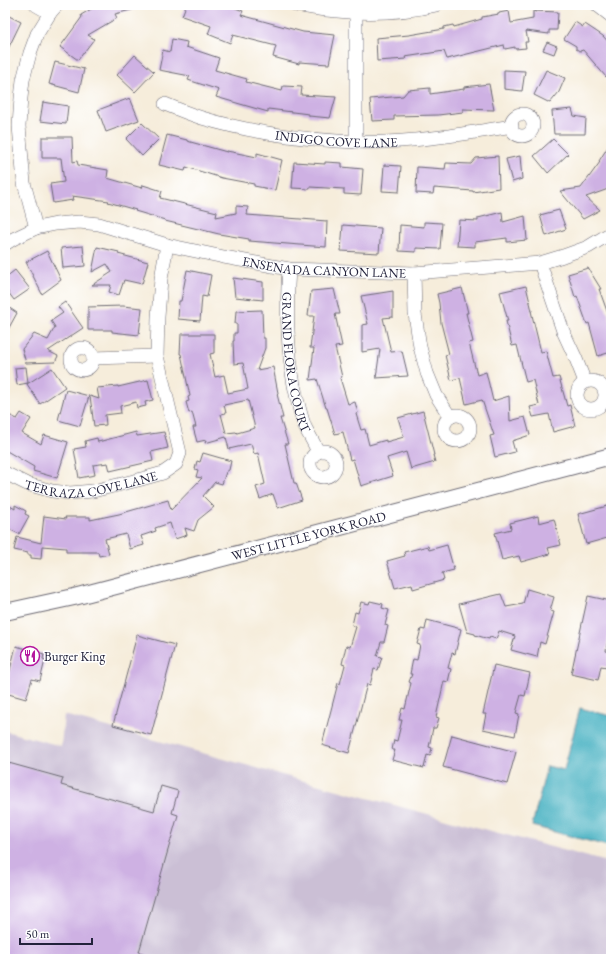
<svg xmlns="http://www.w3.org/2000/svg" width="616" height="964" viewBox="0 0 616 964" font-family="'EB Garamond',serif">
<style>
.industrial{fill:#cbbfd5}
.water{fill:#44b0c1;stroke:#33697e}
.building{fill:#ceb1e3;fill-rule:evenodd}
.lines{fill:none;stroke-linecap:round;stroke-linejoin:round}
.minor-casing{stroke:#6c6973;stroke-width:14}
.major-casing{stroke:#6c6973;stroke-width:18}
.minor{stroke:#fff;stroke-width:13}
.major{stroke:#fff;stroke-width:16}
.labels{text-anchor:middle;stroke-width:3;stroke-linejoin:round;paint-order:stroke}
.street-label{font-size:13px;fill:#22223b;stroke:#fff}
.poi-label{font-size:13px;fill:#22223b;stroke:#fff;text-anchor:start}
</style>
<rect width="100%" height="100%" fill="#fff"/>
<filter id="ink" filterUnits="userSpaceOnUse"><feTurbulence type="fractalNoise" baseFrequency=".025" numOctaves="2"/><feDisplacementMap in="SourceGraphic" scale="8" xChannelSelector="R" yChannelSelector="G"/><feConvolveMatrix kernelMatrix="1 2 1 2 8 2 1 2 1" color-interpolation-filters="sRGB"/></filter>
<filter id="wash" filterUnits="userSpaceOnUse"><feTurbulence type="fractalNoise" baseFrequency=".012" numOctaves="4" result="noise"/><feDisplacementMap in="SourceGraphic" scale="16" xChannelSelector="R" yChannelSelector="G"/><feGaussianBlur stdDeviation="0.9" result="paint"/><feColorMatrix in="noise" values="0 0 0 0 0 0 0 0 0 0 0 0 0 0 0 0 0 1.4 0 .05"/><feComposite in="paint" operator="in"/></filter>
<g filter="url(#wash)">
<rect width="100%" height="100%" fill="#f6eddb"/>
<path class="industrial" d="M64 715 293 778 611 863V959H5V731L61 746Z"/>
<path class="water" d="M580 708 611 716V847L532 826 547 766 564 770Z"/>
<g id="blocks">
<path class="building" d="M98 5H138L139 8 115 14 117 18 88 35 94 39 78 60 60 47 82 17 81 15Z
M186 5H228L243 11 241 15 303 32 335 35 329 64 299 62V64L273 57 276 46 233 35 230 43 208 34 211 26 182 16Z
M509 11 511 23 533 19V11L536 12V11L558 12 557 30H549V34L526 31 528 42H525L526 48 515 49V47L505 49 504 45 447 59 444 51 405 57 406 59 377 61 376 38 409 35 444 29V27L453 25 454 27 482 19V17L499 14V13Z
M5 14 21 22 5 55Z
M575 22 583 27 585 24 603 36 611 45V73L606 77 583 50 580 51 576 49V46L564 39Z
M172 39 187 42 186 47 219 58 215 70 247 79 246 82 282 91 283 86 302 87 301 95 336 97 330 118 309 116V114L268 109V112L247 106 216 97 219 90 188 80 190 76 159 70 163 50 170 52Z
M547 42 557 46 554 54 543 50Z
M135 55 154 72 135 92 117 75Z
M55 62 84 69 79 92 49 84Z
M504 70 525 71 522 91 504 89Z
M546 70 565 78 559 92 550 103 534 95Z
M489 84 494 110 463 109V112L438 115 394 116V120L372 121 370 99 403 96 408 90 430 88V94L464 89V87Z
M130 98 139 120 106 132 98 110Z
M43 102 68 106 66 124 40 121Z
M572 109 574 116 586 118 585 134H554L552 111Z
M142 123 159 139 142 156 126 139Z
M167 135 187 140V141L227 152V151L257 157V153L282 160 275 190 254 186V184L222 178 186 167 185 171 159 165Z
M42 137H72L73 162 77 161 78 165 108 170 107 178 142 188 143 185 162 191 160 198 217 212 216 217 236 213V206L248 207 247 215 327 221 326 247 249 241V239L219 234 165 221V220L135 211 136 210 108 202 109 201 72 196 73 200 53 203 50 184 64 182 61 158H42Z
M553 139 568 154 548 173 534 156Z
M611 142V188L586 197 600 210 583 219 560 191 581 188 600 162 599 161Z
M498 156 499 188 473 192V191L434 188 433 194 416 193 417 167 445 169 446 163 471 164 476 158Z
M520 156 522 179 512 182 506 159Z
M294 162 325 164V162L342 163V167L363 169 361 195 344 194V189L310 187V189L292 188Z
M384 165 401 166 399 192 382 191Z
M559 210 566 229 546 236 540 215Z
M502 212 503 222 525 216 527 240 507 242V238L475 242V247L457 246 459 220 478 221V218Z
M424 222 442 223 440 249 416 248V252L399 251 400 225 424 227Z
M343 225 381 228 379 253 341 251Z
M83 246 85 266 63 268 61 248Z
M97 247 119 252 118 254 148 262 142 284 124 280 119 295 109 292 111 285H92L112 272 107 264 92 272Z
M47 251 61 280 42 294 26 262Z
M588 268 601 289H599L611 322V352L598 356 589 323 587 324 577 296 575 297 568 274Z
M15 270 30 289 14 300 5 288V278Z
M187 270 211 275 207 297 202 296 200 321 178 319 179 301H181Z
M233 278 263 282V300L235 297Z
M526 286 532 311H531L541 352 546 351 553 378 559 377 567 406 570 405 575 426 553 432 549 414 533 417 530 407 539 405 533 380 526 382 517 345 512 346 506 321H508L500 292Z
M462 288 468 313H466L473 342 469 343 477 375 486 372 493 401 509 396 510 421 525 417 530 435 512 441 515 452 495 457 490 436 494 435 482 400 466 404 460 378 451 380 445 355 449 354 441 323 439 303 437 294Z
M334 289 340 314H335L342 346 335 347 342 377 340 378 348 404 355 402 358 413 356 414 361 430 365 429 369 445 386 440V442L404 437 398 418 423 411 434 455H433L435 462 411 469 406 452 387 458 393 476 361 486 353 459 350 460 343 432 335 434 327 408H326L317 379 310 380 314 348H310L314 316H308L311 291Z
M393 291V317L383 318 391 352 402 351 408 376 376 378 380 349 362 352V325L368 324 361 296Z
M65 302 83 328 48 351 58 356 55 362 26 363 22 349 34 334 48 340 55 327 51 321 63 313 58 307Z
M5 305 17 313 5 335Z
M123 306 142 308 139 335 112 332V330H88V307Z
M262 310 263 338H265V348L257 370 273 367 278 393 277 394 283 418H280L288 444H285L294 483H296L302 500 278 508 273 494 260 499 256 487 265 484 258 453 254 454 251 444 229 449 226 437 205 443 206 440 197 442 193 427H196L192 412 189 413 186 402 189 401 188 397 190 396 181 354H180L181 334H214V353L210 354 215 377 224 375 228 393 248 389 243 363 234 364 233 341H234V333H237V324H235L236 311ZM248 400 255 428 237 433 236 432 226 433 221 414 226 413 224 405Z
M26 367 28 383 17 385 15 368Z
M52 368 65 387 40 404 27 384Z
M148 380 153 400 145 402 146 406 137 408 136 402 120 406 121 413 105 415 106 425 94 426 90 396 99 399 97 388 118 386V387Z
M66 390 89 396 80 426 58 420Z
M5 413 17 419 21 413 31 419 22 433 41 444 44 435 68 442 57 478 33 471 34 467 5 450Z
M136 432 137 436 164 432 168 448 151 452 153 461 110 471 108 463 93 465 95 475 79 478 74 449 86 447 85 441 97 438 98 442Z
M203 453 231 461 229 470 226 472 222 484 215 482 203 496 214 507 198 520 194 531 185 528 187 535 175 539 170 523 155 528 156 531 141 536 144 545 130 549 126 534 105 539 109 554 99 556 98 552H66V548L42 546 41 559 31 558V555H28V553L14 550 17 537 41 543 44 516 66 519 65 517H90V520L119 514 168 500 171 510 202 478 196 477 198 470 195 469 197 461 200 462Z
M15 505 26 511 25 514 29 516 19 534 5 527V517L10 506 15 509Z
M611 505V537L586 544 578 514Z
M538 516 539 523 554 519 561 545 548 548 550 554 521 562 519 556 502 560 495 533 511 529 510 523Z
M447 545 454 570 442 573 444 580 413 589 412 584 395 588 387 561 405 556 404 552 428 546 429 550Z
M527 589 554 597 550 611 554 612 545 644 540 642 537 657 511 650 515 636 499 631 496 639 490 637 489 639 475 635V634L467 632 459 604 501 594 506 607 523 604Z
M588 596 611 601V634H609L606 651 610 652 607 667 601 666 598 680 571 674Z
M370 601 383 604 382 608 389 610 385 625 388 626 384 642H381L377 656 382 657 378 670 374 669 370 685 367 684 349 753 322 745 338 683 340 684 345 665 342 664 346 646 350 647 356 627 352 625 355 612 358 613 361 602 369 604Z
M427 620 461 629 455 654 452 653 448 668 451 669 448 682 444 681 436 717 439 718 436 728H433L429 747 432 748 430 756 427 755 424 768 392 760 395 750H392L394 740 397 741 402 720H399L402 708 405 709 411 683 409 682 412 674H410L413 659 417 660 420 645 417 644 421 629 425 630Z
M137 635 175 645 151 735 113 725Z
M16 646 44 654 43 659 45 660 40 681 32 679 26 699 5 693V690Z
M494 665 530 673 525 696 521 695 516 713 519 714 515 736 483 729 486 714H483Z
M452 735 516 752 507 784 443 767Z
M5 762 63 778 61 785 154 811 161 786 178 791 172 813 178 815 139 952 156 957V959H5Z"/>
</g>
</g>
<g filter="url(#ink)">
<use href="#blocks" fill-opacity="0" stroke="#6c6973" stroke-width="1"/>
<g class="lines">
<g class="minor-casing">
<g id="minor">
<path d="M36 5 50 13"/>
<path d="M295 5C305 7 315 9 326 10 363 14 400 14 436 5"/>
<path d="M597 5 611 16"/>
<path id="s1" d="M165 104C177 109 189 114 202 118 246 131 291 138 337 141 353 142 369 143 385 142 428 140 470 133 512 126"/>
<circle cx="522" cy="125" r="11"/>
<path d="M356 142V5"/>
<path d="M36 228 24 183 19 126 21 98 23 80 30 53 37 34 50 13 57 5"/>
<path id="s2" d="M5 244 13 239 36 228 56 224 79 222 99 224 167 245 224 257 289 269 414 273 540 263 563 256 588 247 611 233"/>
<path d="M540 263 563 331 576 359 585 382"/>
<path id="s3" d="M289 269C286 309 287 346 294 385 297 399 300 414 305 427 309 435 314 443 318 452"/>
<path d="M414 273 415 314 420 347 427 373 436 395 450 417"/>
<circle cx="82" cy="359" r="11"/>
<path d="M93 358 157 356"/>
<circle cx="591" cy="395" r="14"/>
<circle cx="457" cy="428" r="13"/>
<circle cx="323" cy="464" r="13"/>
<path id="s4" d="M5 473 27 484 52 491 70 493 93 491 138 480 163 473 176 464 180 453 157 356 158 317 161 279 167 245"/>
</g>
</g>
<g class="major-casing">
<g id="major">
<path id="s5" d="M5 612 74 597 611 456"/>
</g>
</g>
<use href="#minor" class="minor"/>
<use href="#major" class="major"/>
</g>
</g>
<defs>
<g id="restaurant-ring" transform="scale(1)"><circle r="9.5" fill="#fff" stroke="#b5179e" stroke-width="1.5"/><path d="M-5-6h1v4h1v-4h1v4h1v-4h1v5L-1.5 .5V6h-2V.5L-5-1ZM5-6V6H3V1.5H1.5Q1.5-4 5-6Z" fill="#b5179e"/></g>
</defs>
<g fill-rule="evenodd">
<use href="#restaurant-ring" x="30" y="656"/>
</g>
<g class="labels">
<g class="street-label">
<text dy="5" stroke="none"><textPath href="#s1" startOffset="176">INDIGO COVE LANE</textPath></text>
<text dy="5" stroke="none"><textPath href="#s2" startOffset="329">ENSENADA CANYON LANE</textPath></text>
<text dy="5" stroke="none"><textPath href="#s3" startOffset="94">GRAND FLORA COURT</textPath></text>
<text dy="5" stroke="none"><textPath href="#s4" startOffset="90">TERRAZA COVE LANE</textPath></text>
<text dy="5" stroke="none"><textPath href="#s5" startOffset="313">WEST LITTLE YORK ROAD</textPath></text>
</g>
<g class="poi-label">
<text x="44" y="661">Burger King</text>
</g>
</g>
<rect width="616" height="964" fill="none" stroke="#fff" stroke-width="20"/>
<path d="M20 938v6h72v-6" fill="none" stroke="#22223b" stroke-width="2"/>
<text x="26" y="938" font-size="12" fill="#22223b" stroke="#ffffff" stroke-width="3" paint-order="stroke">50 m</text>
</svg>
